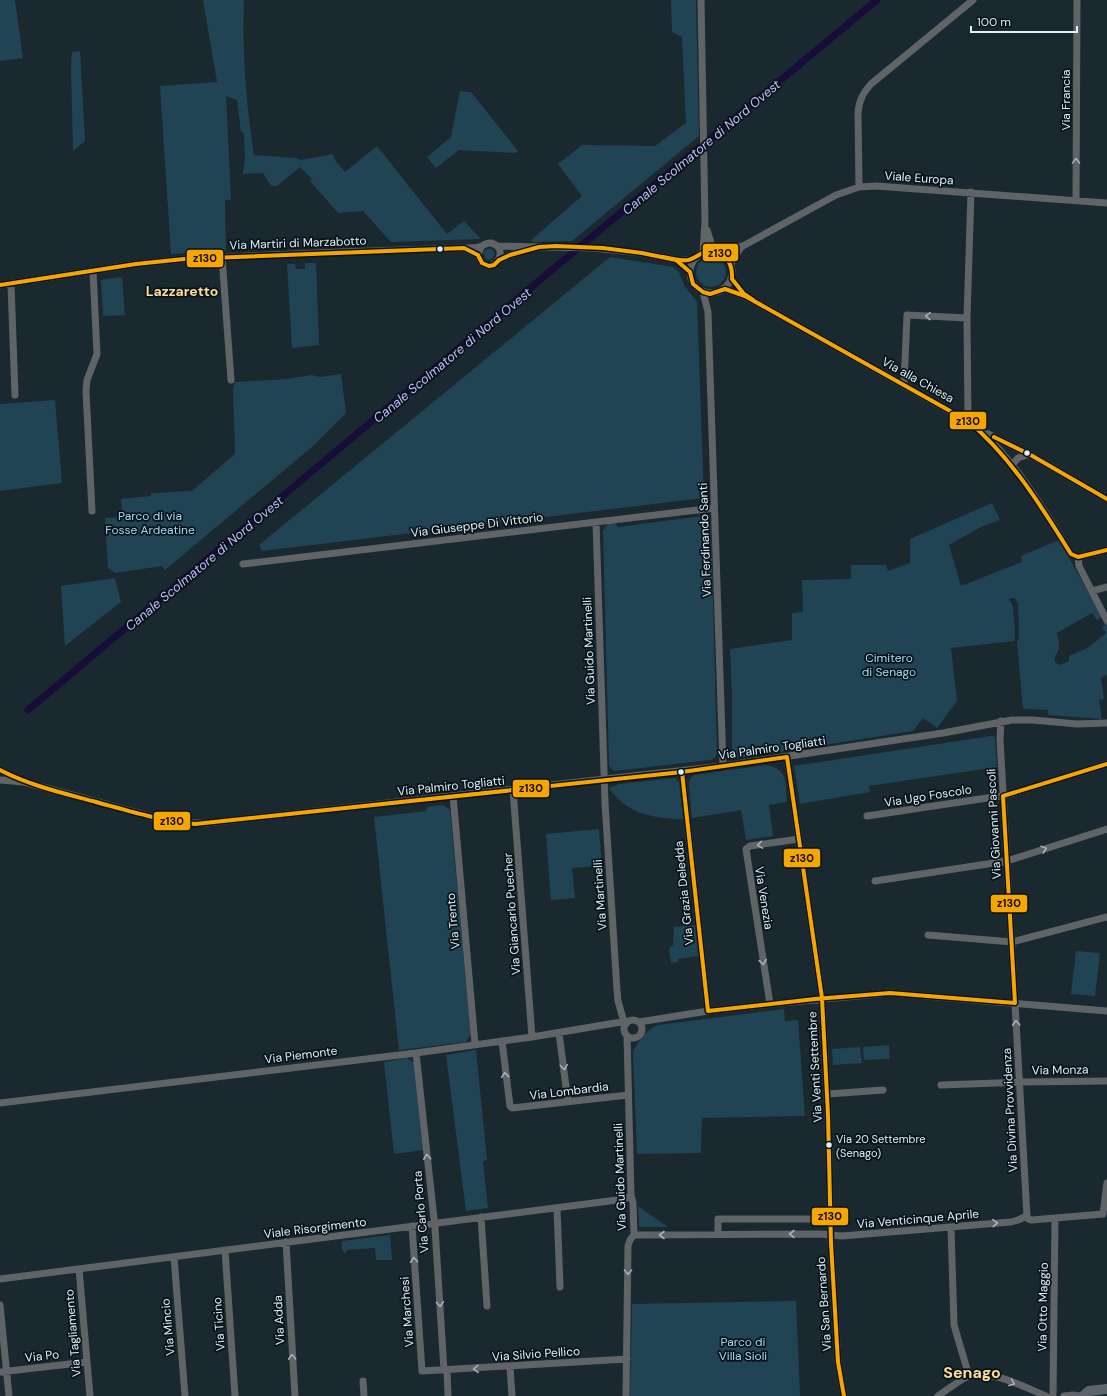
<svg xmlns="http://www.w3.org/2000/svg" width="1107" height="1396" viewBox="0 0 1107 1396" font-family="'DM Sans',sans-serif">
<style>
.green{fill:#204454}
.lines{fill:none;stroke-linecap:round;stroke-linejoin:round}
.canal{stroke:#180d38;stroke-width:7}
.street{stroke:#606467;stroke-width:7}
.secondary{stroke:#60656c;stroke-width:10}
.bus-1-casing{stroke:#081319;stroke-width:7}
.bus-1{stroke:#f7a600;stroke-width:4}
.oneway{stroke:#a6b0b6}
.bus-dot{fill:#dfeff7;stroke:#081319;stroke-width:1.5}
.labels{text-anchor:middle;stroke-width:3.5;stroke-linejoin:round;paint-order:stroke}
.bus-label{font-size:11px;fill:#dfeff7;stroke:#081319;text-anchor:start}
.street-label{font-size:12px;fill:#dfeff7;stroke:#081319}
.park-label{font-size:12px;fill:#a4daf7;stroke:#081319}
.water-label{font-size:13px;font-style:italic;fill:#c3bcfe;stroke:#081319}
.quarter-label{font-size:14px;font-weight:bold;fill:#fcdd92;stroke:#081319}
.district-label{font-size:16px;font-weight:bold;fill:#fcdd92;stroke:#081319}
.line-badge{stroke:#081319;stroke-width:1.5}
.pale-badge-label{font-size:11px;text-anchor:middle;font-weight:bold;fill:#111}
</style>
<rect width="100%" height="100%" fill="#1a2830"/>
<path class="green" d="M0 0H15L23 58 0 61Z
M203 0H244C242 53 246 103 254 155L296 158 301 160 333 154 334 159 345 172 377 146 447 234 464 221 481 239 391 242 363 211 338 213 310 181 312 179 300 167 277 186H271L263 173 243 174 245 157 244 133 241 132 237 100 226 96 231 200H225L226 250 171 254 160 86 217 82Z
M671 0H696V1L699 136 572 241 533 242 531 240 582 196 558 164 582 145 655 146 686 123 682 37 672 32Z
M80 51 85 141 73 151 71 68 72 52Z
M460 91 471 92 518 151 516 153 459 150 436 168 427 157 451 137Z
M483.5 254a5.5 5.5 0 1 1 11 0a5.5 5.5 0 1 1-11 0Z
M610 257 673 267 679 272 684 285 697 302 704 498 262 551 259 545Z
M696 272a15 15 0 1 1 30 0a15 15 0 1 1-30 0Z
M305 263H316L319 345 292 348 287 264H295L296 269H305Z
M122 277 125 315 103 316 101 280Z
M341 374 346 413 313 446 165 570 162 566 115 573 108 568 105 518 123 517 121 499 151 496V493L192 491 235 454 233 390 235 382 287 379 311 375 321 377Z
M55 400 62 483 0 491V404Z
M992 503 1000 520 981 527 949 545 961 586 1022 562 1021 556 1059 540 1102 617 1097 620 1092 613 1057 633C1058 638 1059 643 1059 647 1059 654 1052 656 1056 663L1061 665 1069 661V656L1089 647 1106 633 1102 627 1106 624 1107 626V675L1101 678 1104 699 1099 700 1102 719 1048 715V710L1023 709 1017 641 1019 638 1018 604 1015 598 1009 599 1013 606 1015 636 1014 641 951 648 957 701 937 728 923 718 913 731 739 758 732 753V695L730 649 792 640V613L803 612 802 580 851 579V565H886L888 571 910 563V539Z
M702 516 709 520 711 523 717 754 713 759 710 760 614 771 609 766 603 531C606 525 608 523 614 522L618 527Z
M115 578 121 602 65 646 61 586Z
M991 736H994L995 739 997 767 869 786 870 792 800 804 794 766Z
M766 765C789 769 785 783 787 802L769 805 773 836 746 840 741 810 692 818 689 785C689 780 690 778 694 775Z
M675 778 679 782 683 819C655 819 626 814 609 788L619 784Z
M441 805 445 806 450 810 471 1034 466 1042 399 1050 374 817 426 811 427 807Z
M599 829 602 866 572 868 575 898 551 900 546 834Z
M695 925 698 956 678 959V962L671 963 669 948 673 945 674 927Z
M1076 951 1100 953 1095 996 1071 994Z
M784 1009 785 1021 798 1020 805 1116 702 1118 701 1153 637 1154 633 1053C636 1043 648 1028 658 1025Z
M889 1045 890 1059 864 1060 863 1047Z
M860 1047 862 1063 833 1065 832 1049Z
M476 1050 487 1160 483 1161 488 1208 466 1211 446 1055Z
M407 1058 414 1063 423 1150 394 1154 384 1062Z
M638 1206 668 1227H639Z
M390 1235 392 1260H376L375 1248 346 1250V1254L342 1250V1241Z
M796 1301 800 1396H630L632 1304Z"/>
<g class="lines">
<path class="canal" d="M28 710 541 279 877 0"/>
<path class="street" d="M701 0 705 222 703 252
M859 187 858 113C859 100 863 93 871 84L973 0
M1076 200 1077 0
M707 230 712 246 717 251
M497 246 594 248 642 253 676 260H689L695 258
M466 248C470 248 475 248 479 247 484 246 486 242 491 243 505 246 502 263 489 266L482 263 478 255 481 247
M690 272a21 21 0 1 1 42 0a21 21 0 1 1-42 0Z
M719 252 743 246 836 195 859 187 876 186 1107 203
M222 257 231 380
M499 260 510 255 533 248
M731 264 735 256 742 246
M11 284 15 395
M0 285 136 264 184 259 340 252 464 248 478 255
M725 289 745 296 955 414C965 419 975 425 983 433 1017 464 1047 515 1071 554L1078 557
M703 292 708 312 723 766
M904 385 907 315 967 318
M968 421 967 318 971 192
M988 434 1029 454 1107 499
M1012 465 1018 458 1029 454
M92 511 86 391 87 380 97 354 93 271
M596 522 605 803 617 990 618 1001 624 1022
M1078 557 1079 566 1107 621
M1078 557 1107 550
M243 564 714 508
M1092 591 1107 587
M1001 721 1000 739 1027 1216
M787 757 822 998 828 1115 831 1243 838 1362 844 1396
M0 770 18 780
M682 772 708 1011
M0 780 24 782 167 821 182 823H206L723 766 943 733 1012 720H1033L1077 724 1107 723
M513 790 532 1037
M453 796 475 1044
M867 816 1007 795 1107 764
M875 881 1007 861 1107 829
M928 935 1012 942 1107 917
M770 1004 746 849 750 846 799 839
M624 1029a9 9 0 1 1 18 0a9 9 0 1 1-18 0Z
M639 1022 708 1011 770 1004 890 993 1107 1011
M559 1033 568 1102
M502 1041 510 1106 512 1108 628 1095
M416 1053 435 1228 444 1370
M941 1085 1023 1082 1107 1081
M828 1094 883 1090
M0 1103 416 1053 532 1037 615 1023 624 1022 626 1024
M557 1208 560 1287
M1027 1216 1028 1219 1032 1220 1103 1214 1107 1183
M481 1217 487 1306
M412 1226 422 1371 627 1359
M951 1227 954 1325 969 1376
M718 1234V1219H831
M634 1235 820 1234 842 1236 1011 1222 1018 1220 1027 1216
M286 1242 295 1396
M225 1250 235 1396
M174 1257 185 1396
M79 1269 90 1396
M0 1279 625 1199 631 1195
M0 1305 9 1396
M510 1367 512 1396
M447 1370 448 1396
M0 1372 87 1362
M363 1381 364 1396
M626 1396 628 1246 630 1240 634 1235 633 1203 631 1195 627 1036
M938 1396C945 1391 963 1378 969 1376 993 1370 1024 1387 1046 1396
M1053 1396 1055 1219
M1064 1396 1073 1395 1080 1396"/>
<path class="secondary" d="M1083 1396 1089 1391 1107 1389"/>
<g class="bus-1-casing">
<path id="bus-1" d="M663 257C671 259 679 261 688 260 694 259 699 254 705 252 723 245 733 263 732 279L744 294 753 300
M0 285 136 264 184 259 464 248 478 255 482 263 489 266 494 265 499 260 510 255 539 247 556 246 603 248 642 253 676 260 690 272 693 284 703 292 710 294 725 289 745 296 968 421C1012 458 1041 506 1071 554L1078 557 1107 550
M994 437 1029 454 1107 499
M0 770C31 786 63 793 96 802 129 811 161 821 195 824L682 772 787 757 822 998 828 1115 831 1243 838 1362 844 1396
M682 772 708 1011 815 999 890 993 1015 1003 1003 796 1107 764"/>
</g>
<use href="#bus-1" class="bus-1"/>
</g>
<defs><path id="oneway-chevron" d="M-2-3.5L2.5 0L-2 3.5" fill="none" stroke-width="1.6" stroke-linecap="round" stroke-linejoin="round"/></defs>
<g class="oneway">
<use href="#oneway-chevron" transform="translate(1076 161) rotate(-90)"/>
<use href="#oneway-chevron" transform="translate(928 316) rotate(-177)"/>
<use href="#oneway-chevron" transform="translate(760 845) rotate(171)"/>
<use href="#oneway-chevron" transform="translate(1044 849) rotate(-18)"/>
<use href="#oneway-chevron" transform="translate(763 962) rotate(81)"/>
<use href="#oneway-chevron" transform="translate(1016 1023) rotate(-93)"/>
<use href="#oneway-chevron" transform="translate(564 1067) rotate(83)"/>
<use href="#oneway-chevron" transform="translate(505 1075) rotate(-96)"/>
<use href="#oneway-chevron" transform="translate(427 1157) rotate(-96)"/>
<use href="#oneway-chevron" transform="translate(995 1223) rotate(-4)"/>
<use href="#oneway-chevron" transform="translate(792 1234) rotate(180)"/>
<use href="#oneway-chevron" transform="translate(662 1235) rotate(180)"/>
<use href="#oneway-chevron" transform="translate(414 1260) rotate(-94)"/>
<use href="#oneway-chevron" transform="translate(628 1272) rotate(91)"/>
<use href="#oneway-chevron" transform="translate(440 1304) rotate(86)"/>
<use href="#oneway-chevron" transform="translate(292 1357) rotate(-93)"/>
<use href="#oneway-chevron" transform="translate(476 1369) rotate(177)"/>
<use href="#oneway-chevron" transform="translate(1012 1383) rotate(21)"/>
</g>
<g class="bus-dot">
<circle cx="440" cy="249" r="3.5"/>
<circle cx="1027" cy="453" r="3.5"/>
<circle cx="681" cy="772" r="3.5"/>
<circle cx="829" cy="1145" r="3.5"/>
</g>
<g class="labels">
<g class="bus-label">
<text x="836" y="1143">Via 20 Settembre<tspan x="836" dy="14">(Senago)</tspan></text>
</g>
<g class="street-label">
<text transform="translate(1066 100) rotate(-90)" y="4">Via Francia</text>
<text transform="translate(919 178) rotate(4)" y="4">Viale Europa</text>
<text transform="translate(298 243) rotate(-2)" y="4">Via Martiri di Marzabotto</text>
<text transform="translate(918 380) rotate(29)" y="4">Via alla Chiesa</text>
<text transform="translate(477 525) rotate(-7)" y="4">Via Giuseppe Di Vittorio</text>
<text transform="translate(705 540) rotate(-92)" y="4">Via Ferdinando Santi</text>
<text transform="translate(589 651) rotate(-92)" y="4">Via Guido Martinelli</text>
<text transform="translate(772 748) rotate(-8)" y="4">Via Palmiro Togliatti</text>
<text transform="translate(451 786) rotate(-6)" y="4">Via Palmiro Togliatti</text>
<text transform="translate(928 796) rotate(-9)" y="4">Via Ugo Foscolo</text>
<text transform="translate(994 824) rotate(-93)" y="4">Via Giovanni Pascoli</text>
<text transform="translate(684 893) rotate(-96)" y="4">Via Grazia Deledda</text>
<text transform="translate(600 895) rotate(-94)" y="4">Via Martinelli</text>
<text transform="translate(764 898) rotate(81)" y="4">Via Venezia</text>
<text transform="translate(512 914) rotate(-94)" y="4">Via Giancarlo Puecher</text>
<text transform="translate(453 921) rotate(-95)" y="4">Via Trento</text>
<text transform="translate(301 1055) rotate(-7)" y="4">Via Piemonte</text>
<text transform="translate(815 1067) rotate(-93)" y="4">Via Venti Settembre</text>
<text transform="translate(1060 1070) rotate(-1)" y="4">Via Monza</text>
<text transform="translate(569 1091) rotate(-7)" y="4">Via Lombardia</text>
<text transform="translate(1010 1110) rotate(-93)" y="4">Via Divina Provvidenza</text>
<text transform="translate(620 1177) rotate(-92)" y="4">Via Guido Martinelli</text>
<text transform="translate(421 1212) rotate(-95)" y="4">Via Carlo Porta</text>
<text transform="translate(918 1219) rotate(-5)" y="4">Via Venticinque Aprile</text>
<text transform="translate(315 1228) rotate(-7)" y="4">Viale Risorgimento</text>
<text transform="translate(824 1304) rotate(-94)" y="4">Via San Bernardo</text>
<text transform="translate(1043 1307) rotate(-89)" y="4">Via Otto Maggio</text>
<text transform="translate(407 1312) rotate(-94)" y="4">Via Marchesi</text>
<text transform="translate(279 1320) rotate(-93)" y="4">Via Adda</text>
<text transform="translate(219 1324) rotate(-94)" y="4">Via Ticino</text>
<text transform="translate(168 1327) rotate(-95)" y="4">Via Mincio</text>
<text transform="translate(73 1333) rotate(-95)" y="4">Via Tagliamento</text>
<text transform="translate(536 1354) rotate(-4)" y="4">Via Silvio Pellico</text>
<text transform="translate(42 1356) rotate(-6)" y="4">Via Po</text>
</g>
<g class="park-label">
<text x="150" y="520">Parco di via<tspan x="150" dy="14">Fosse Ardeatine</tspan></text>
<text x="889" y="662">Cimitero<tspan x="889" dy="14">di Senago</tspan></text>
<text x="743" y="1346">Parco di<tspan x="743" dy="14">Villa Sioli</tspan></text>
</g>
<g class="water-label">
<text transform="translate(701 147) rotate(-40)" y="5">Canale Scolmatore di Nord Ovest</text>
<text transform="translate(452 355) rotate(-40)" y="5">Canale Scolmatore di Nord Ovest</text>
<text transform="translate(204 563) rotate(-40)" y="5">Canale Scolmatore di Nord Ovest</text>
</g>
<g class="quarter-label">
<text x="182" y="296">Lazzaretto</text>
</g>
<g class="district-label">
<text x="972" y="1378">Senago</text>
</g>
</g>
<g class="line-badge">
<rect x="702" y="243" width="37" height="19" rx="4" fill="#f7a600"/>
<rect x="186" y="249" width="38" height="19" rx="4" fill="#f7a600"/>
<rect x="949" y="411" width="38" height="19" rx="4" fill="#f7a600"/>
<rect x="512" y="779" width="38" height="19" rx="4" fill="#f7a600"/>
<rect x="153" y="811" width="38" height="20" rx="4" fill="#f7a600"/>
<rect x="783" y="848" width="38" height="20" rx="4" fill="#f7a600"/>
<rect x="990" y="894" width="38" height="19" rx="4" fill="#f7a600"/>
<rect x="811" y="1207" width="38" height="19" rx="4" fill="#f7a600"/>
</g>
<g class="pale-badge-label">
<text x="720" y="257">z130</text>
<text x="205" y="262">z130</text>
<text x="968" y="425">z130</text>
<text x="531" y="792">z130</text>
<text x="172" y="825">z130</text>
<text x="802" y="862">z130</text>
<text x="1009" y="907">z130</text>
<text x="830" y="1220">z130</text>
</g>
<path d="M971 26v6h106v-6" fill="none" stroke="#dfeff7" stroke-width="2"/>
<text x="977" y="26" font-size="12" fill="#dfeff7" stroke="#081319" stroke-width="3" paint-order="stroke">100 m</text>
</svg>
